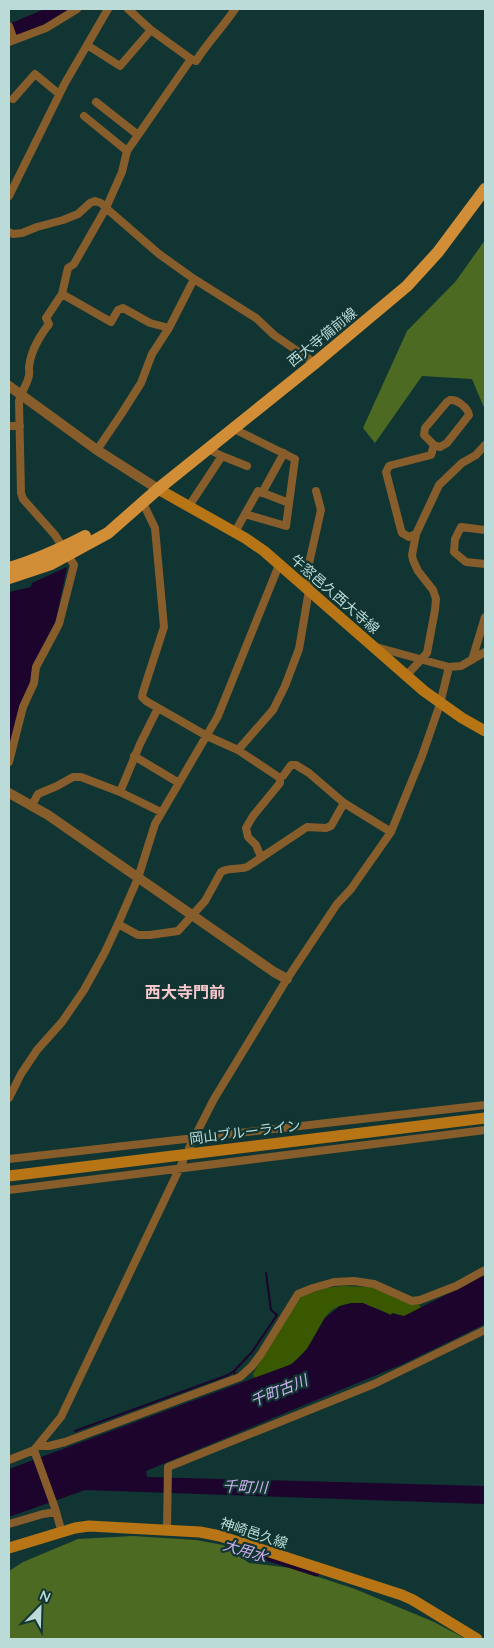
<svg xmlns="http://www.w3.org/2000/svg" width="494" height="1648" viewBox="0 0 494 1648" font-family="Quicksand,'Noto Sans JP',sans-serif">
<style>
.green{fill:#3a5800}
.forest{fill:#4d6a22}
.water{fill:#1c042c}
.lines{fill:none;stroke-linecap:round;stroke-linejoin:round}
.stream{stroke:#1c042c;stroke-width:2}
.canal{stroke:#1c042c;stroke-width:7}
.minor{stroke:#875d2b;stroke-width:8}
.tertiary{stroke:#875d2b;stroke-width:10}
.secondary{stroke:#b87515;stroke-width:11}
.primary{stroke:#d28e37;stroke-width:12}
.labels{text-anchor:middle;stroke-width:4.5;stroke-linejoin:round;paint-order:stroke}
.street-label{font-size:14px;fill:#bbdbd8;stroke:#113532}
.water-label{font-size:15px;font-style:italic;fill:#d3b1f1;stroke:#113532}
.quarter-label{font-size:16px;font-weight:bold;fill:#fbc7ce;stroke:#113532}
</style>
<rect width="100%" height="100%" fill="#113532"/>
<path class="green" d="M342 1286 370 1287 419 1304 421 1308 404 1317 392 1314 391 1315C368 1304 338 1294 322 1322 313 1338 308 1351 294 1362 284 1370 266 1374 254 1378L253 1374 288 1313 301 1296 326 1288Z"/>
<path class="forest" d="M485 240V410L472 379 422 376 375 443 363 428 407 331 456 281Z
M133 1536 196 1540 223 1545 249 1563 291 1568 355 1589 434 1622 466 1639H9V1571L23 1562 78 1539Z"/>
<path class="water" d="M45 9H74L48 25 9 41V24Z
M67 567 56 620 34 666 30 685 9 754V592L31 587 32 583Z
M485 1275V1324L403 1364 146 1471 147 1477 485 1486V1504L85 1490 9 1517V1469L292 1364 307 1349 325 1318 340 1306 351 1303H363L391 1315 392 1313 404 1316Z"/>
<g class="lines">
<path class="stream" d="M235 1375 234 1371 252 1352 277 1315 271 1310 266 1273
M75 1431 228 1375 234 1371"/>
<path class="canal" d="M248 1551 316 1573"/>
<path class="minor" d="M128 9 151 30 191 59
M9 26 14 40
M9 42 46 28 77 9
M87 45 120 66 151 30
M13 99 35 74 59 94
M96 102 138 135
M84 116 127 151
M9 196 65 83 108 9
M9 232 13 234 22 233 37 227 63 220 78 214 90 203 95 201 101 203 106 208 74 264 68 268 62 294
M194 279 256 318 274 335 315 363
M9 426H20
M234 429 295 459 286 526 245 514 235 532
M97 450 122 413 141 383 152 354 169 328 194 279 159 254 106 208 122 172 127 151 191 59 196 61C208 42 223 27 235 9
M222 456 247 466
M262 493 284 453
M143 503 155 528 164 627 143 692 142 697 146 701 207 736 238 750 280 778 283 776 291 765H296L309 773 344 803 391 832
M189 506 222 456 208 449
M245 514 258 491 289 503
M485 530 461 527 455 539 454 552 466 562 485 564
M416 534 409 537 402 533 401 530 386 472 389 466 392 465 431 455 434 445 440 447 447 443 469 415C468 408 457 399 450 400L447 402 425 428 424 435 434 445
M376 647 449 667 461 666 485 652
M472 660 485 617
M406 676 427 653 435 610 436 599 433 590 418 571 413 560 412 555 416 534 439 485 462 463 476 455 485 445
M238 750 273 710 285 686 299 649 309 590 308 568 321 510 316 491
M134 756 179 783
M9 762 23 707 34 683 36 667 59 624 74 565 55 535 23 499 21 493 19 401C21 393 26 386 28 379 30 375 29 371 29 367 31 350 39 337 49 324L46 318 62 294 111 322 118 310 123 308 150 323 169 328
M120 792 140 744 158 708
M32 805 38 794 57 786 73 777H81L120 792 161 812
M261 857 256 845 248 837 246 828 253 816 280 783V778
M118 924 138 935H150L178 931 205 901 221 872C228 867 238 870 247 867L307 827 326 828 331 826 344 803
M9 1098 21 1074 37 1050 62 1022 84 990 105 952 118 924 138 878 155 824 218 716 279 565
M189 1148 214 1099 287 979 337 904 351 889 391 832 422 756 440 704 449 667
M9 1159 485 1105
M9 1190 485 1130
M38 1446H49L65 1442 240 1377 252 1366 261 1354 298 1294 313 1288 334 1282 354 1281 374 1284 412 1301 420 1300 456 1286 485 1270
M34 1450 55 1508 62 1533
M9 1460 34 1450 61 1417 183 1161
M9 1524 43 1514 56 1512
M167 1530 168 1467 374 1384 485 1330"/>
<path class="tertiary" d="M9 386 97 450 158 489
M9 793 48 815 274 972 287 979"/>
<path class="secondary" d="M158 489 245 538 264 551 424 691 462 718 485 731
M9 1176 485 1118
M9 1548 75 1528 89 1526 200 1532 220 1536 402 1595 413 1600 477 1639"/>
<path class="primary" d="M9 568C36 560 60 549 85 536
M9 578 51 564 108 533 158 489 315 363 407 286 438 252 485 189"/>
</g>
<g class="labels">
<g class="street-label">
<text transform="translate(322 337) rotate(-39)" y="5">西大寺備前線</text>
<text transform="translate(335 594) rotate(41)" y="5">牛窓邑久西大寺線</text>
<text transform="translate(245 1132) rotate(-7)" y="5">岡山ブルーライン</text>
<text transform="translate(254 1533) rotate(18)" y="5">神崎邑久線</text>
</g>
<g class="water-label">
<text transform="translate(279 1391) rotate(-22)" y="5">千町古川</text>
<text transform="translate(245 1487) rotate(2)" y="5">千町川</text>
<text transform="translate(245 1551) rotate(17)" y="5">大用水</text>
</g>
<g class="quarter-label">
<text x="185" y="998">西大寺門前</text>
</g>
</g>
<rect width="494" height="1648" fill="none" stroke="#bbdbd8" stroke-width="20"/>
<g transform="translate(40 1608) rotate(23)" stroke="#113532" stroke-width="4" paint-order="stroke">
<path d="M0-4L9 19L0 12L-9 19Z" fill="#bbdbd8"/>
<text y="-8" font-size="14" font-weight="bold" text-anchor="middle" fill="#bbdbd8">N</text>
</g>
</svg>
